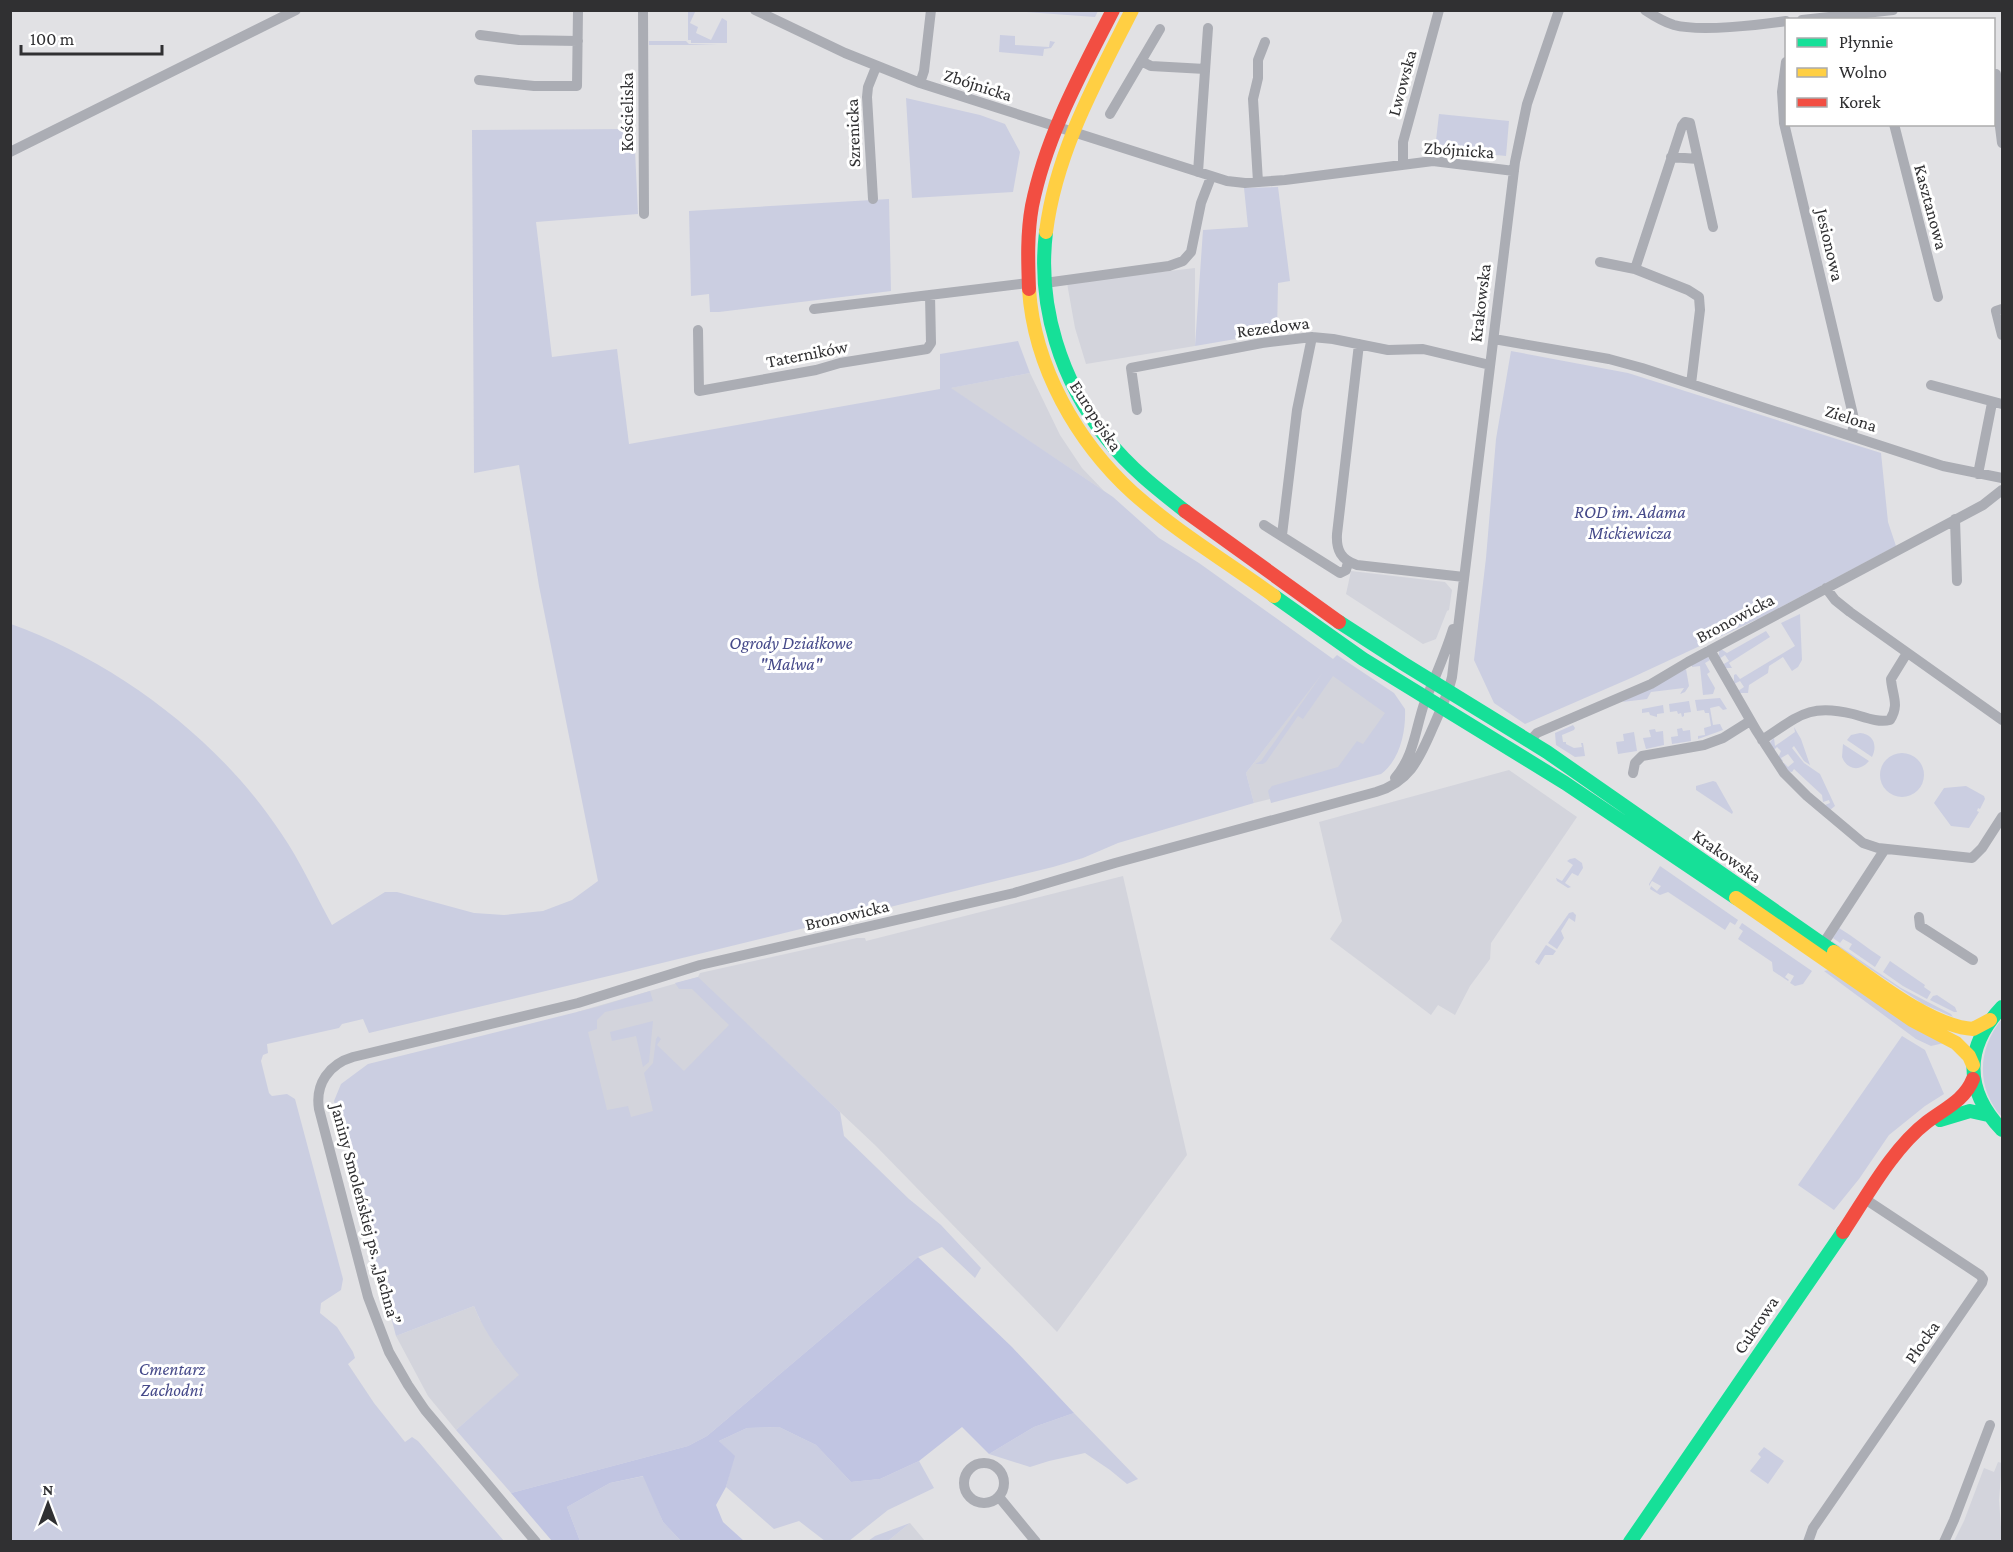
<svg xmlns="http://www.w3.org/2000/svg" width="2013" height="1552" viewBox="0 0 2013 1552" font-family="'Crimson Pro',serif">
<style>
.built{fill:#d3d4dc}
.green{fill:#cbcee1}
.forest{fill:#c1c5e2}
.lines{fill:none;stroke-linecap:round;stroke-linejoin:round}
.street{stroke:#abadb4;stroke-width:10}
.fast{stroke:#16e098;stroke-width:14}
.slow{stroke:#ffcf43;stroke-width:14}
.jam{stroke:#f24e42;stroke-width:14}
.labels{text-anchor:middle;stroke-width:6;stroke-linejoin:round;paint-order:stroke}
.street-label{font-size:18px;fill:#303032;stroke:#fff}
.park-label{font-size:18px;font-style:italic;fill:#464a8a;stroke:#fff}
</style>
<rect width="100%" height="100%" fill="#e1e1e4"/>
<path class="built" d="M1195 268V346L1086 364 1075 328 1067 283Z
M1030 373 1060 435 1082 468 1104 491 950 388Z
M1351 571 1445 582 1452 590 1449 610 1447 611 1436 639 1423 644 1346 594Z
M1333 659 1401 707 1383 770 1254 803 1246 773Z
M1509 770 1577 817 1491 943 1490 959 1470 986 1455 1015 1438 1005 1431 1015 1330 939 1342 921 1319 822Z
M1123 876 1187 1155 1057 1332 876 1146 747 1024 614 1160 577 1012 698 977 700 973 857 938H865L866 941Z
M474 1306 479 1318 498 1349 520 1375 456 1430 428 1396 396 1336Z
M1998 1462 2002 1463 1999 1500 2002 1541H1954L1964 1521 1984 1468 1994 1472Z
M910 1523 925 1541H888Z"/>
<path class="green" d="M688 11 695 12 690 23 698 27 696 33 711 40 722 18 727 21V43H691V40H688Z
M1014 11H1098L1095 17Z
M1000 35 1015 36V45L1049 47 1050 41 1055 42 1051 48 1044 49 1043 56 999 52Z
M649 41H686L689 44 718 45H649Z
M906 98 980 115 1005 124 1020 152 1013 192 912 198Z
M1439 114 1509 121 1506 156 1435 149Z
M634 129 638 214 536 222 552 357 617 349 629 444 940 389V354L1018 341 1030 373 951 388 1113 497 1159 538 1199 563 1333 659 1337 655 1394 693 1405 709C1406 732 1400 760 1381 774L1271 803 1268 791 1272 786 1338 767 1357 741 1363 744 1385 713 1333 676 1303 719 1298 716 1266 762 1263 764H1255L1261 761 1322 674 1246 773 1254 803 1118 843 1083 858 1053 867 617 974 369 1033 363 1019 342 1024 339 1028 267 1044 268 1053 263 1055 261 1061 269 1093 272 1096 287 1094 295 1099 343 1279 341 1290 321 1303 320 1313 337 1327 353 1352 355 1358 348 1364 374 1403 405 1442 412 1437 418 1441 504 1541H11V624C116 662 219 739 281 833 301 862 315 894 332 925L385 892H397L474 913 504 915 543 911 572 900 598 881 539 586 519 465 474 473 472 130Z
M1278 187 1290 281 1278 283 1277 332 1195 346 1203 230 1248 227 1244 188Z
M889 199 891 291 719 312H710L709 294 691 296 689 211Z
M1511 351 1628 373 1881 453 1888 522 1896 546 1760 618 1631 678 1525 724 1494 703 1474 660 1486 558 1496 439Z
M1800 614 1802 660 1798 667 1792 671 1783 657 1769 666 1768 673 1749 685 1748 693H1740L1738 691 1744 687 1740 681 1734 684V675L1736 674 1740 679 1795 646 1781 623Z
M1766 631 1770 637 1729 663 1732 668H1725L1722 665 1729 661 1725 655 1719 659V651L1721 649 1727 653Z
M1707 656 1710 660 1705 663 1710 672 1707 674 1715 688 1713 694 1703 695 1700 666 1692 667V665Z
M1686 669 1689 686 1685 692 1680 694 1684 688 1651 692 1647 699 1622 702Z
M1720 698 1727 709 1723 710 1719 706 1710 708 1713 725 1720 724 1723 730 1698 739V736L1705 735 1704 728 1711 726 1709 713H1705L1704 710 1697 711 1695 700Z
M1689 701 1691 712 1684 713V716L1682 717 1681 713 1678 714 1677 711 1670 712 1669 704Z
M1663 705 1664 713 1657 714V717L1650 715 1649 712 1642 713V709Z
M1573 725 1575 728 1574 730 1562 735 1563 742H1566V744L1574 748 1582 747 1581 743H1583L1585 756 1575 757 1556 745 1555 733Z
M1794 727 1801 739 1810 765 1804 761 1794 746 1792 748 1804 763 1820 774 1835 806 1830 810 1825 805 1830 803 1829 800 1823 802 1822 795 1794 769 1792 772 1787 771 1782 764 1784 763 1788 767 1794 762 1788 754 1781 758 1783 761 1781 762 1778 758 1781 751 1777 747 1773 751 1770 742 1774 738 1775 746 1795 732Z
M1682 728 1683 731 1690 730 1691 741 1672 744 1671 737 1678 736 1677 729Z
M1655 729 1656 732 1663 731 1664 745 1646 749 1643 738 1651 737 1649 730Z
M1634 732 1637 751 1618 754 1616 742 1624 741 1623 734Z
M1860 733C1873 734 1878 745 1872 757L1847 740 1851 735Z
M1843 744 1869 761C1860 772 1847 770 1842 757Z
M1880 775a22 22 0 1 1 44 0a22 22 0 1 1-44 0Z
M1713 781 1716 782 1733 812 1732 814 1696 790V786Z
M1966 786 1984 796 1985 799 1980 809 1978 808 1977 811 1979 812 1969 828 1951 826 1934 803 1944 788Z
M1575 858 1582 863 1583 868 1578 876 1572 873 1565 883 1571 887 1568 888 1557 881 1556 878 1562 881 1573 865 1567 861 1570 859Z
M1660 866 1738 920 1735 925 1730 922 1725 930 1668 892 1660 895 1650 889 1651 886 1657 891 1661 886 1652 881 1649 886V884Z
M1573 912 1576 915 1575 922 1569 918 1561 931 1564 938 1557 949 1548 943 1569 913Z
M1742 923 1812 971 1803 984 1795 986 1790 983 1794 976 1788 973 1785 977 1789 980 1788 981 1773 971 1772 962 1738 939 1743 931 1739 928Z
M1839 928C1854 937 1867 948 1881 957L1875 967 1849 949 1852 944 1843 939 1840 943 1833 938Z
M1832 941 1901 988 1951 1014 1953 1017 1923 1004 1832 944Z
M1546 945 1556 951 1553 955H1545L1539 965 1535 962Z
M1890 961 1925 985 1924 987 1931 992 1927 999 1903 986 1883 972Z
M1828 970 1944 1043 1931 1046 1916 1039 1824 971Z
M698 977 840 1112 844 1136 909 1199 941 1225 981 1268 975 1278 942 1247 918 1257 707 1436 688 1446 511 1493 456 1430 519 1375C501 1354 484 1332 474 1306L396 1336 334 1101 341 1084 368 1064 597 1007 650 991 653 1001 605 1012 597 1020V1029L588 1032 607 1110 628 1106 631 1117 653 1111 644 1073 653 1063 656 1039 658 1036 661 1039 657 1045 684 1071 729 1025 692 989H679L675 983Z
M1937 995 1955 1007 1957 1012H1954L1930 1000 1933 996Z
M2002 1019V1117C1976 1088 1977 1049 2002 1019Z
M653 1021 649 1062 643 1067 636 1036 612 1041 610 1032Z
M1902 1036 1925 1050 1944 1094 1925 1106 1889 1135 1859 1179 1834 1210 1798 1185Z
M1074 1413 1138 1479 1127 1484 1110 1470 1085 1453 1049 1461 1030 1467 989 1454 1034 1427Z
M779 1427 816 1445 851 1482 880 1479 919 1461 934 1488 888 1510 849 1541H825L799 1521 774 1529 726 1487 734 1456 719 1441 747 1428Z
M1764 1447 1784 1461 1768 1484 1750 1471 1761 1457 1758 1454Z
M644 1476 663 1522 681 1541H580L567 1507 610 1483Z
M910 1523 888 1541H868L875 1536Z"/>
<path class="forest" d="M918 1257 1012 1347 1074 1413 1034 1427 989 1454 962 1427 919 1461 880 1479 851 1482 816 1445 779 1427 747 1428 719 1441 735 1456 726 1487 716 1505 723 1522 744 1541H681L663 1522 643 1476 610 1483 567 1507 580 1541H552L511 1493 688 1446 707 1436Z"/>
<g class="lines">
<path class="street" d="M643 10 644 214
M755 10 845 53 920 83 1227 181 1245 183 1285 180 1433 161 1514 171
M1645 10C1654 16 1664 22 1674 25 1700 32 1759 25 1786 21
M1802 20 1893 10
M480 35 519 40 578 41
M1141 61 1151 66 1205 69
M1786 62 1782 92 1784 123 1854 419 1852 436
M1996 74 1998 106 2002 125
M479 80 534 86H577L578 10
M920 83 924 71 931 10
M1110 114 1160 29
M1999 119 2002 143
M1894 124 1938 297
M10 152 296 10
M1671 157 1698 159
M1403 164V142L1439 10
M1198 172 1208 28
M1258 182 1253 99 1258 78V60L1265 42
M873 199 867 97 868 87 876 67
M1600 262 1635 269 1688 290 1699 297 1700 310 1691 384
M1635 269 1682 126 1685 122 1690 123 1713 227
M1045 283 1169 266 1183 261 1191 252 1201 203 1211 177
M814 309 1028 283
M2002 309 1996 311 2002 335
M698 330 699 391 816 370 840 363 927 349 931 343 930 295
M1494 339 1609 359 1642 368 1943 466 2002 478
M1359 344 1337 534C1336 550 1341 560 1357 565L1464 577
M1931 385 2002 404
M1137 410 1131 368 1262 343 1312 337 1333 339 1388 350 1423 349 1490 365
M1978 474 1992 403
M1955 519 1957 581
M1264 525 1340 573 1346 570 1348 562
M1282 535 1297 410 1312 337
M1826 588 1835 600 1850 612 2002 720
M1710 650 1756 730 1784 773 1807 796 1863 843 1878 848 1972 858 1982 848 2002 817
M1762 740C1798 717 1807 703 1853 714 1864 717 1878 723 1890 720 1900 705 1892 695 1891 679L1907 653
M1530 741 1537 733 1651 684 1688 662 1983 505 2002 490
M1633 773 1635 763 1642 756 1704 745 1723 738 1750 721
M1395 778C1414 756 1415 731 1424 704 1434 679 1445 655 1453 629
M1919 917 1920 926 1973 960
M1823 944 1885 849
M964 1483a20 20 0 1 1 40 0a20 20 0 1 1-40 0Z
M999 1497 1036 1542
M536 1542 425 1410 408 1385 389 1352 368 1297 319 1109C315 1084 329 1064 353 1057L578 1003 700 965 1014 893 1115 863 1376 792C1412 781 1420 756 1434 725 1441 709 1448 694 1452 677L1515 162 1527 104 1559 10
M1808 1542 1813 1528 1982 1283 1983 1279 1980 1275 1865 1199
M1944 1542 1954 1520 1990 1425"/>
<path class="fast" d="M1046 232C1037 306 1061 381 1107 439 1129 467 1157 489 1185 511
M1274 596 1363 659 1565 783 1736 898
M1339 622 1404 664 1547 752 1834 952
M2002 1007C1964 1047 1964 1090 2002 1130
M1940 1120 1970 1111 1988 1115
M1630 1542 1843 1232"/>
<path class="slow" d="M1046 232C1056 152 1096 81 1132 10
M1029 289C1034 367 1077 442 1133 493 1177 532 1227 562 1274 596
M1736 898 1912 1020 1956 1043 1969 1056 1973 1065
M1834 952C1870 977 1929 1026 1973 1029L1990 1020"/>
<path class="jam" d="M1029 289C1028 261 1027 234 1032 206 1046 136 1081 73 1113 10
M1185 511 1339 622
M1843 1232C1867 1196 1893 1148 1927 1122 1944 1109 1965 1100 1973 1079"/>
</g>
<g class="labels">
<g class="street-label">
<text transform="translate(1402 83) rotate(-75)" y="6">Lwowska</text>
<text transform="translate(978 85) rotate(18)" y="6">Zbójnicka</text>
<text transform="translate(627 112) rotate(-90)" y="6">Kościeliska</text>
<text transform="translate(853 133) rotate(-92)" y="6">Szrenicka</text>
<text transform="translate(1459 150) rotate(4)" y="6">Zbójnicka</text>
<text transform="translate(1931 207) rotate(75)" y="6">Kasztanowa</text>
<text transform="translate(1830 245) rotate(77)" y="6">Jesionowa</text>
<text transform="translate(1480 303) rotate(-83)" y="6">Krakowska</text>
<text transform="translate(1273 327) rotate(-7)" y="6">Rezedowa</text>
<text transform="translate(807 354) rotate(-11)" y="6">Taterników</text>
<text transform="translate(1096 416) rotate(57)" y="6">Europejska</text>
<text transform="translate(1851 418) rotate(18)" y="6">Zielona</text>
<text transform="translate(1735 618) rotate(-28)" y="6">Bronowicka</text>
<text transform="translate(1727 856) rotate(35)" y="6">Krakowska</text>
<text transform="translate(847 915) rotate(-13)" y="6">Bronowicka</text>
<text transform="translate(366 1214) rotate(75)" y="6">Janiny Smoleńskiej ps. „Jachna”</text>
<text transform="translate(1756 1325) rotate(-56)" y="6">Cukrowa</text>
<text transform="translate(1922 1342) rotate(-55)" y="6">Płocka</text>
</g>
<g class="park-label">
<text x="1630" y="518">ROD im. Adama<tspan x="1630" dy="21">Mickiewicza</tspan></text>
<text x="791" y="649">Ogrody Działkowe<tspan x="791" dy="21">"Malwa"</tspan></text>
<text x="172" y="1375">Cmentarz<tspan x="172" dy="21">Zachodni</tspan></text>
</g>
</g>
<rect width="2013" height="1552" fill="none" stroke="#303032" stroke-width="24"/>
<rect x="1785" y="18" width="210" height="108" fill="#ffffff" stroke="#acacad" stroke-width="1.5"/>
<rect x="1797" y="38" width="30" height="9" fill="#16e098" stroke="#acacad" stroke-width="1.5"/>
<text x="1839" y="48" font-size="18" fill="#303032">Płynnie</text>
<rect x="1797" y="68" width="30" height="9" fill="#ffcf43" stroke="#acacad" stroke-width="1.5"/>
<text x="1839" y="78" font-size="18" fill="#303032">Wolno</text>
<rect x="1797" y="98" width="30" height="9" fill="#f24e42" stroke="#acacad" stroke-width="1.5"/>
<text x="1839" y="108" font-size="18" fill="#303032">Korek</text>
<g transform="translate(48 1504)" stroke="#ffffff" stroke-width="4.5" paint-order="stroke">
<path d="M0-4.5L10 22L0 15L-10 22Z" fill="#303032"/>
<text y="-9" font-size="16" font-weight="bold" text-anchor="middle" fill="#303032">N</text>
</g>
<path d="M21 45v9h141v-9" fill="none" stroke="#303032" stroke-width="3"/>
<text x="30" y="45" font-size="18" fill="#303032" stroke="#ffffff" stroke-width="4.5" paint-order="stroke">100 m</text>
</svg>
